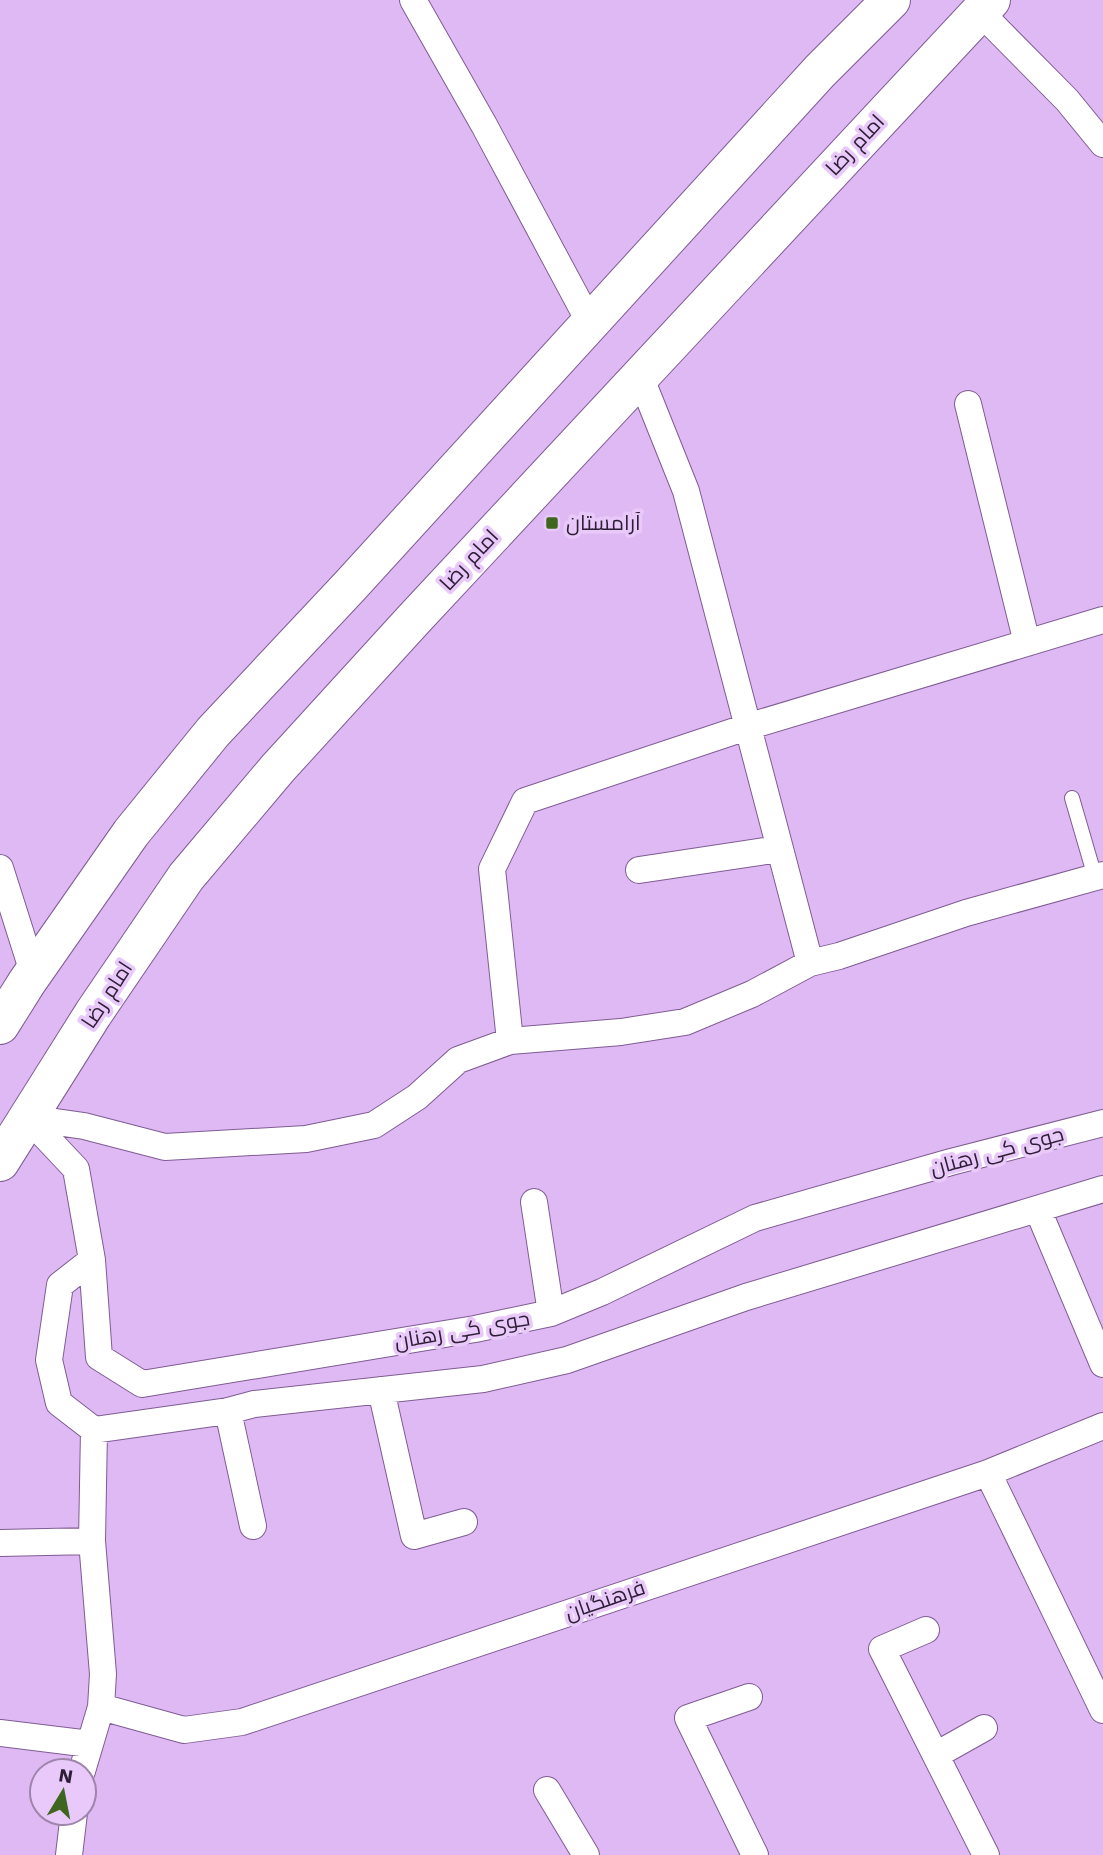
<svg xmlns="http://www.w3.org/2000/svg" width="1103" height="1855" viewBox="0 0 1103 1855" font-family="'Work Sans',Cairo,sans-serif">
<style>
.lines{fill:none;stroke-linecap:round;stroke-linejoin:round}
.service-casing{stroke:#7f5c92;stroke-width:16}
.minor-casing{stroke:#7f5c92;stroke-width:28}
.secondary-casing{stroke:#7f5c92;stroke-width:40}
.service{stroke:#fff;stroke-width:14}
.minor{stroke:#fff;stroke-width:26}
.secondary{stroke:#fff;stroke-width:38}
.poi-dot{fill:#3f651e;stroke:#e8c9f9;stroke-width:2.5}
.labels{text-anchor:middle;stroke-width:7;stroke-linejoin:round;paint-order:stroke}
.street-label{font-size:21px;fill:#2d1e35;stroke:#e8c9f9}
.poi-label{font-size:21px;fill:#2d1e35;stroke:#e8c9f9;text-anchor:start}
</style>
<rect width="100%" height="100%" fill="#dfb9f4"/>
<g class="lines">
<g class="service-casing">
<path id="service" d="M1072 798 1095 877"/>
</g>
<g class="minor-casing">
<path id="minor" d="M413 0 484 125 590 323
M980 12 1067 100 1103 144
M640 376 686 491 810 963
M968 404 1027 643
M0 868 33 972
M639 870 779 849
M510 1041 492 869 525 801 747 727 1103 620
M28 1118 76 1169 92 1260 99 1357 142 1384 475 1329 551 1313 602 1292 755 1218 951 1162 1103 1123
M28 1118 84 1126 165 1147 306 1139 374 1125 417 1097 458 1060 510 1041 621 1032 685 1022 752 994 810 963 839 956 966 913 1103 875
M534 1202 551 1313
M1038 1210 1103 1364
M92 1260 60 1285 49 1360 59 1403 94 1430 228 1411 254 1404 483 1379 567 1360 746 1297 1103 1189
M381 1390 414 1536 464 1522
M228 1411 253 1526
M988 1473 1103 1710
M0 1543 92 1541
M926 1630 882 1649 986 1855
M749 1697 688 1718 755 1855
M101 1707 184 1730 242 1722 988 1473 1103 1426
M0 1733 90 1744
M936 1755 984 1728
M82 1771 101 1707 103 1674 92 1541 94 1430
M547 1790 586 1855
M69 1855 74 1813"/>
</g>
<g class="secondary-casing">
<path id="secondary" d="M0 1025 27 982 131 833 213 732 350 586 820 71 891 0
M0 1162 93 1014 186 877 278 768 414 619 991 0"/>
</g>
<use href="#service" class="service"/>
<use href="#minor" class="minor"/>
<use href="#secondary" class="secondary"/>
</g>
<rect class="poi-dot" x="545" y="516" width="14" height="14" rx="3.5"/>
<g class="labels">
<g class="street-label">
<text transform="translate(855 145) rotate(-47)" y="7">امام رضا</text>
<text transform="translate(469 560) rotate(-47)" y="7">امام رضا</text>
<text transform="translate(107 995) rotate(-57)" y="7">امام رضا</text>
<text transform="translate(997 1151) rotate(-15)" y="7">جوی کی رهنان</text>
<text transform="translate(462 1330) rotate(-10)" y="7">جوی کی رهنان</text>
<text transform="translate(605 1600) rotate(-19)" y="7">فرهنگیان</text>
</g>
<g class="poi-label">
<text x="566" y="530">آرامستان</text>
</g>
</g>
<g transform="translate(63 1792) rotate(10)"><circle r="33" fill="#e8c9f9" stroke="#9d85ab" stroke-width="2"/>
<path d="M0-5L12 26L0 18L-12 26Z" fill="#3f651e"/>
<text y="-10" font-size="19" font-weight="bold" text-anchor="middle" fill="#2d1e35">N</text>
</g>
</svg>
